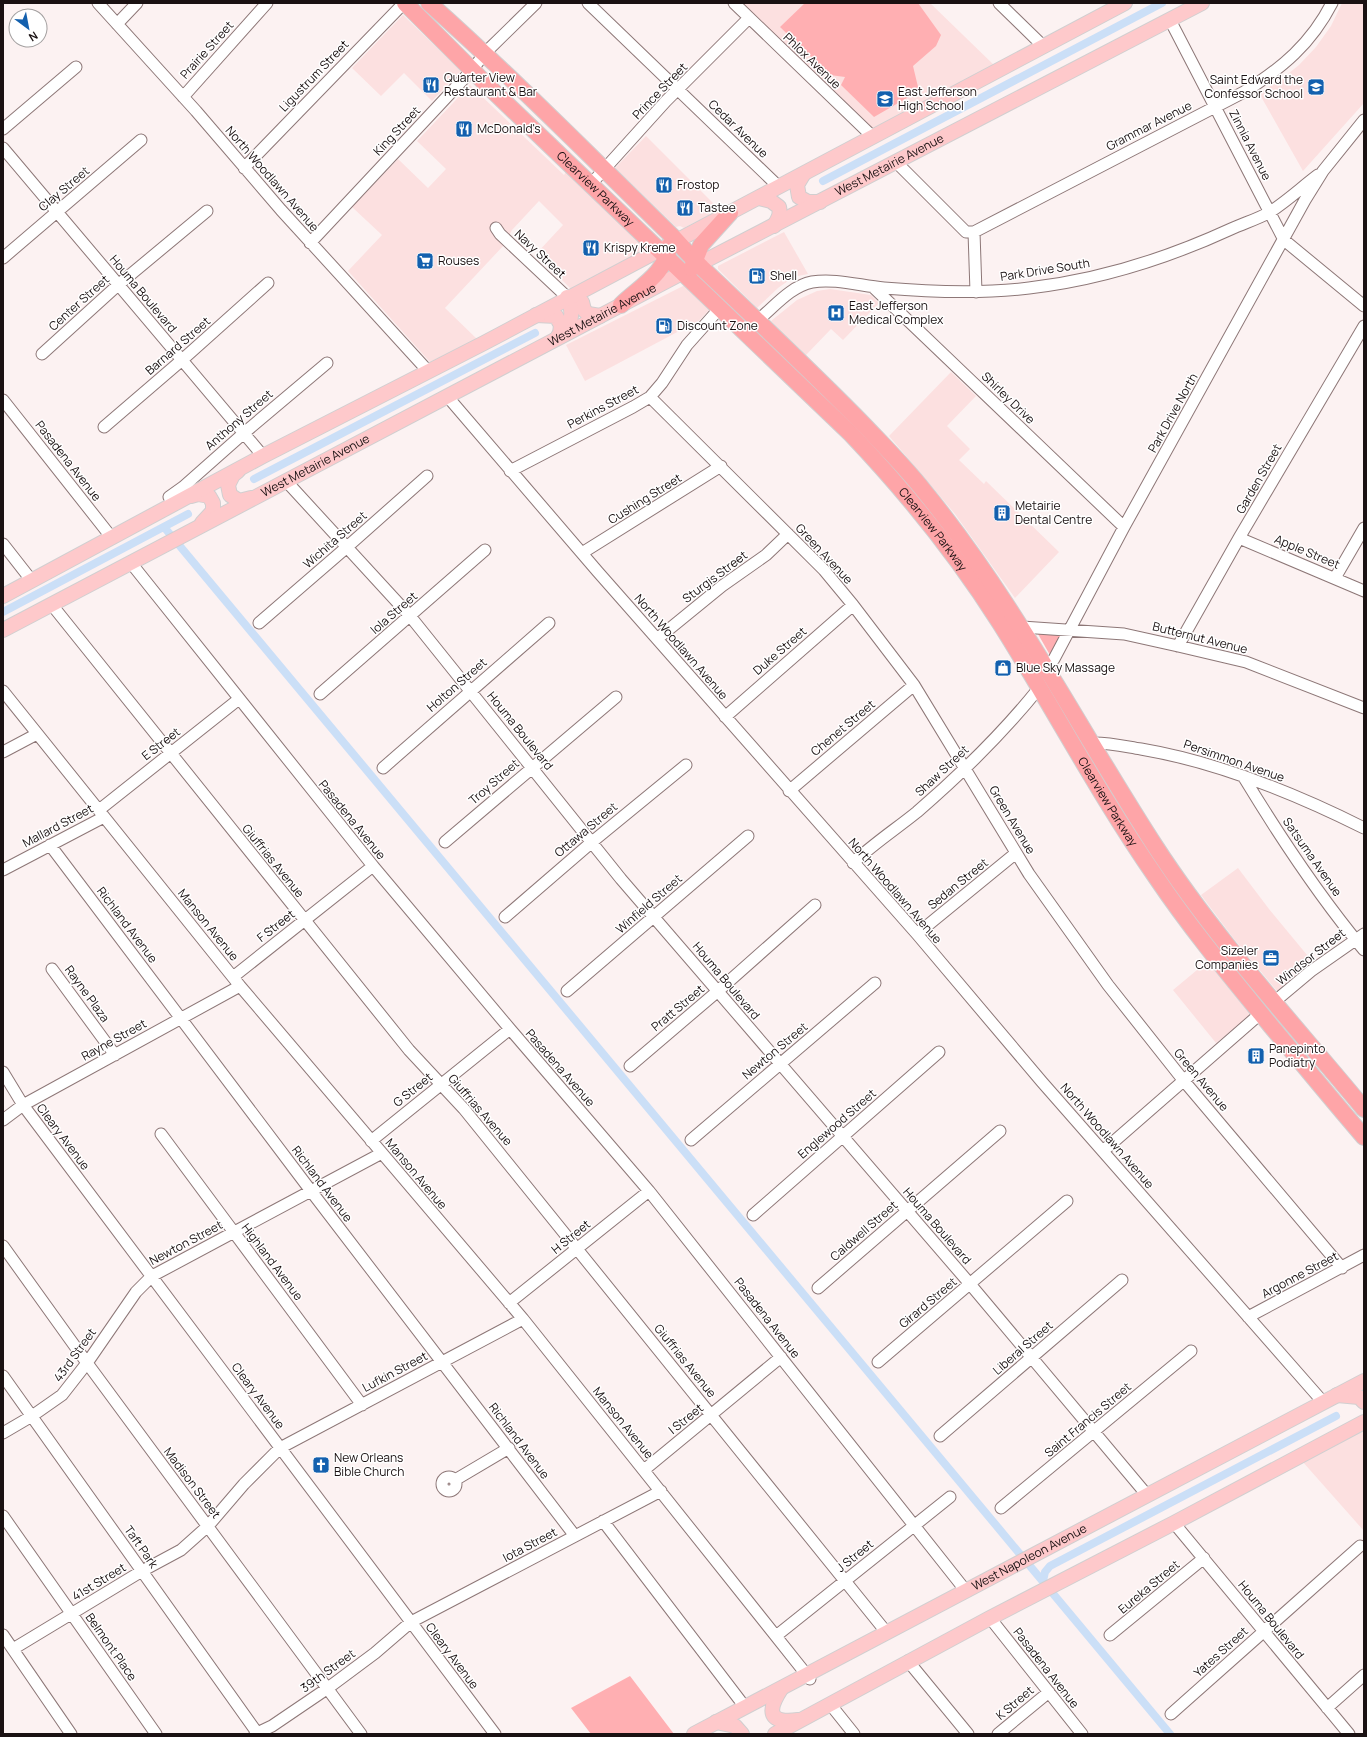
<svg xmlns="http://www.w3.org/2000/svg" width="1367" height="1737" viewBox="0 0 1367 1737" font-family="Manrope,sans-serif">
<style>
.built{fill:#fce0e0}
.green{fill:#ffafb2}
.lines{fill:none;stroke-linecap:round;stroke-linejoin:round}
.canal{stroke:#cbdff7;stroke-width:8}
.minor-casing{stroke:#8d7777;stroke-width:13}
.major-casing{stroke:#d1cfd0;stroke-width:16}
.highway-casing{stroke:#d1cfd0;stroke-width:18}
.minor{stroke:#fff;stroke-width:11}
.major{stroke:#fec9cb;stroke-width:14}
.highway{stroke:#fea5a8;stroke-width:16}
.labels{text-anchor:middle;stroke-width:3;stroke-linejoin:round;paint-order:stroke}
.street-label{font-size:12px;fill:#1a1112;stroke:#fff}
.poi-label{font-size:12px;fill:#1a1112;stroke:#fff;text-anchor:start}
</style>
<rect width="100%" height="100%" fill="#fcf2f2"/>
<path class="built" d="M737 3H930L995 66 871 133Z
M1342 3H1364V103L1303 171 1259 93 1279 81 1299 65 1316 47 1331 26Z
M403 15 461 71 432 101 404 73 381 96 352 68Z
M470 85 564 175 566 172 645 247V250L571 289 536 254 563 225 539 201 512 230 504 245 445 308 477 339 430 362 348 271 382 235 352 207 398 159 428 188 446 169 417 141Z
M646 136 722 212 703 218 684 228 680 226 676 227 615 168Z
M784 232 808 274 798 276 788 281 778 288 757 308 718 269V266Z
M683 286H686L710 309 689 331 683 329 585 381 566 345Z
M830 289 871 295 879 303 843 340 831 329 806 355 771 321 797 300 817 291Z
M951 372 976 396 947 426 970 449 959 460 984 484 986 481 1059 552 1015 598 955 514 889 436Z
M1238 868 1269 909 1312 961 1277 991 1234 939 1201 895Z
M1209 960 1252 1014 1216 1043 1173 990Z
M1364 1428V1531L1302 1461Z"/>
<path class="green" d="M805 3H918L941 35 936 46 913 66 919 91 874 117 841 85 845 77 830 75 780 27Z
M1041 632 1062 635 1050 655 1038 634Z
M630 1676 674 1734H591L571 1708Z"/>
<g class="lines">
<path class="canal" d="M823 181 1162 3
M254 479 535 333
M164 527 1170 1734
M3 612 188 514
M1043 1581 1045 1572 1050 1566 1336 1416"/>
<g class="minor-casing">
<path id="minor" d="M98 3 196 111 281 210 428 371
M588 3 779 187
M734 3 873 137
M999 3 1044 47
M1170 20 1284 240 1364 306
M117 24 137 3
M183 97 267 3
M3 129 76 67
M3 148 263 456
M896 162 966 232H974L1244 92C1282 68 1311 44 1332 3
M244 168 404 3
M591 184 666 101 749 18
M496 228 500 234 567 297
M974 232 976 292
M310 243 472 70 485 53 536 3
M3 258 141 140
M873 287 1124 527
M758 320C774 307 791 286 812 282 835 278 861 286 884 288 932 292 981 294 1029 288 1098 280 1168 258 1231 229 1244 223 1258 219 1270 212 1287 201 1302 187 1318 175
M42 354 118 285 207 211
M447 396 598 572 917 934 1042 1082 1323 1402
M650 397 824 570 853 605 914 685 1029 874 1108 985 1184 1081 1342 1268
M3 400 112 538
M104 427 182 360 268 283
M510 471 633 407 650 397 662 383 687 345 720 308
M287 482 410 616 621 879 970 1284 1147 1495
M169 497 183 487 244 433 327 363
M1239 538 1364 591
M3 544 32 581
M582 553 721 466
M131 563 373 866 510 1029 649 1191 966 1591
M1335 578 1364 528
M52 605 409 1050 464 1109 887 1633
M259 623 347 547 427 476
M1022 627 1124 634 1178 646 1246 662 1364 708
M657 639 722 586 766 555 788 534
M1178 646 1239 538 1364 326
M1046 667 1054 659 1124 527 1305 200 1323 171 1364 120
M3 691 240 986 523 1319 810 1679
M320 694 485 550
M725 717 853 605
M1090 743C1107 742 1123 746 1141 749 1218 762 1294 793 1364 828
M3 752 37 734
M383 768 549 623
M1243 776C1280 837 1318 895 1364 950
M789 791 914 685
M99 810 239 699
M445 842 616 697
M50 845 311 1191 575 1536
M853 863C873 844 896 829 917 812 961 774 1003 733 1039 688
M3 870 104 817
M505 917 592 842 686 765
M917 934 1016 853
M52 969 115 1055
M233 977 373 866
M567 991 748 836
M1274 1002 1311 971 1364 934
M630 1066 718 991 815 905
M3 1072 23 1105 495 1734
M3 1120 23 1105 240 986
M161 1134 362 1405
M691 1140 875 983
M371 1141 510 1029
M1103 1151 1261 1013
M753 1215 939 1052
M3 1246 87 1363 361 1734
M818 1288 1000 1131
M509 1303 649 1191
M1248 1317 1364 1255
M878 1362 1067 1201
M3 1376 258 1734
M3 1433 32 1416 62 1395 87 1363 136 1292 152 1276 382 1153
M940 1436 1122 1280
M644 1470 781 1357
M442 1484a7 7 0 1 1 14 0a7 7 0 1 1-14 0Z
M455 1480 509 1448
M1001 1508 1191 1351
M3 1516 156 1734
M603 1521 745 1707
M1174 1523 1349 1734
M990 1618 1082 1734
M3 1635 71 1734
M1110 1635 1204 1558
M776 1636 950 1497
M13 1649 142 1571 181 1550 208 1526 244 1484 280 1448 523 1319
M908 1661 968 1734
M830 1704 854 1734
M1327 1708 1364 1675
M1171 1714 1360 1546
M255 1734 272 1726 328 1688 375 1653 411 1622 661 1491
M998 1734 1049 1692"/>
</g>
<g class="major-casing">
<g id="major">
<path d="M803 175 797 185 799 197 808 202H820"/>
<path d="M759 198 771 201 779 207C781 215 778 219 774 226"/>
<path d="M582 302 584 310 588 314 600 316"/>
<path d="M536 315 556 316 561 325 560 334"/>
<path d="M558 336C572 324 575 314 567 297"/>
<path d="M238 471 233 475 228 485 230 495 239 501 251 498"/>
<path d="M191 496 198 494 209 496 213 503V511L202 523"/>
<path d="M3 596 263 456 484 343 1125 3"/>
<path id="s1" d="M3 630 699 264 1202 3"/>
<path d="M1337 1395 1359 1397 1364 1402"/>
<path d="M781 1689C767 1711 768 1724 798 1720"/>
<path d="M716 1722 735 1726 742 1734"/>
<path id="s2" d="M694 1734 1364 1381"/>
<path d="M775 1734 990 1618 1174 1523 1364 1422"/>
</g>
</g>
<g class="highway-casing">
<g id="highway">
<path id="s3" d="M405 3 490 88 851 434C907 493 957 555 1000 623 1053 707 1099 795 1156 877 1191 929 1231 977 1271 1026 1302 1063 1332 1100 1364 1137"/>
<path d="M429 3C513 78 592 158 672 236 682 247 692 258 702 268 757 320 812 372 865 426 885 447 906 468 924 491 1014 601 1078 727 1155 846 1216 940 1293 1023 1364 1109"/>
<path d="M692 268 701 245 730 213"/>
<path d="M621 305C639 287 666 274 669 246"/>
</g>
</g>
<use href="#minor" class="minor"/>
<use href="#major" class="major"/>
<use href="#highway" class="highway"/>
</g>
<defs>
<g id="restaurant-square" transform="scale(0.9)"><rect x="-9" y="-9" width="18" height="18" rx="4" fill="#1360ae" stroke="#fff"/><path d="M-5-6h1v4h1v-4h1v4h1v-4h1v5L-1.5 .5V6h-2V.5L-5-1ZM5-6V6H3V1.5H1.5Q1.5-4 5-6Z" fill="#fff"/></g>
<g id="school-square" transform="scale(0.9)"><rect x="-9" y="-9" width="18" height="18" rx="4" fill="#1360ae" stroke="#fff"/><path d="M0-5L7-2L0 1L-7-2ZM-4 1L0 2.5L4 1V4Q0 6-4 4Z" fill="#fff"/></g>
<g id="supermarket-square" transform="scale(0.9)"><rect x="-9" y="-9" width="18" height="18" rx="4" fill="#1360ae" stroke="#fff"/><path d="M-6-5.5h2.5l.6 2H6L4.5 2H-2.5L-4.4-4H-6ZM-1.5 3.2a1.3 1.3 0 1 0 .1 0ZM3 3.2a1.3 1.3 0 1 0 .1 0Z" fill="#fff"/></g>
<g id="fuel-square" transform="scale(0.9)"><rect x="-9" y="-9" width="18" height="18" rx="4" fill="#1360ae" stroke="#fff"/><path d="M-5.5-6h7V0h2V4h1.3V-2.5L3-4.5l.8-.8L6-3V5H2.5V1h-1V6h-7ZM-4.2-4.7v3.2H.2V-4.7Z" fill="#fff"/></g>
<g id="hospital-square" transform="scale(0.9)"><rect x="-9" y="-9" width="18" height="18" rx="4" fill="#1360ae" stroke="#fff"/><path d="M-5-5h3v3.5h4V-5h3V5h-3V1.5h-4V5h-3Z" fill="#fff"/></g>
<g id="building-square" transform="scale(0.9)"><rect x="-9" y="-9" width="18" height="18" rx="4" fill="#1360ae" stroke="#fff"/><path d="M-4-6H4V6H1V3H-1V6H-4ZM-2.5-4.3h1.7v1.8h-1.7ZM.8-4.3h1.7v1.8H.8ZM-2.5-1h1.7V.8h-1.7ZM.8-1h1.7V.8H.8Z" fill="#fff"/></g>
<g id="shop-square" transform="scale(0.9)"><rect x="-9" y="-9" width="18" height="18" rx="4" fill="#1360ae" stroke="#fff"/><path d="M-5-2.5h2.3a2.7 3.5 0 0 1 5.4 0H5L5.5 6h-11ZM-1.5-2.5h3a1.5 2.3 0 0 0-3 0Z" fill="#fff"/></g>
<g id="office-square" transform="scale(0.9)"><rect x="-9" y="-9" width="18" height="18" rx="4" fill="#1360ae" stroke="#fff"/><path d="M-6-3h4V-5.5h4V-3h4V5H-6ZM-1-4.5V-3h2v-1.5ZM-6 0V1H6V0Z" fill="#fff"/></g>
<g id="church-square" transform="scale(0.9)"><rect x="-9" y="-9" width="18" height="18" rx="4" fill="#1360ae" stroke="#fff"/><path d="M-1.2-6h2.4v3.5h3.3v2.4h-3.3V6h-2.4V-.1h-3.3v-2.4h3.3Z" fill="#fff"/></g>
</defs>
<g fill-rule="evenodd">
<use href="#restaurant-square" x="431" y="85"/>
<use href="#school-square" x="1316" y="87"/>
<use href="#school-square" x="885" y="99"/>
<use href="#restaurant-square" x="464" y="129"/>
<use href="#restaurant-square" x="664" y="185"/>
<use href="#restaurant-square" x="685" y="208"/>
<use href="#restaurant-square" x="591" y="248"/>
<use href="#supermarket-square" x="425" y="261"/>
<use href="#fuel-square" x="757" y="276"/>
<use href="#hospital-square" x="836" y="313"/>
<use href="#fuel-square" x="664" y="326"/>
<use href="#building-square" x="1002" y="513"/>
<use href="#shop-square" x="1003" y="668"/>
<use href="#office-square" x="1271" y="958"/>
<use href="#building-square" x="1256" y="1056"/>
<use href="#church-square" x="321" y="1465"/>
</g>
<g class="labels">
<g class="street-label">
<text transform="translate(207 50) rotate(-48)" y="4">Prairie Street</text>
<text transform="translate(812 61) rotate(44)" y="4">Phlox Avenue</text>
<text transform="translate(314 76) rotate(-46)" y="4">Ligustrum Street</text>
<text transform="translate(660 91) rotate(-46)" y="4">Prince Street</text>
<text transform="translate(1149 126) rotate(-27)" y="4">Grammar Avenue</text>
<text transform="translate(738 129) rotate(44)" y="4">Cedar Avenue</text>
<text transform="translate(397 131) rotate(-47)" y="4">King Street</text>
<text transform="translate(1250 145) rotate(63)" y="4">Zinnia Avenue</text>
<text dy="4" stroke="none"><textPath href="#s1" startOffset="1001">West Metairie Avenue</textPath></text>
<text transform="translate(272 179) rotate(49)" y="4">North Woodlawn Avenue</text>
<text dy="4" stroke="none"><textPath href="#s3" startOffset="266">Clearview Parkway</textPath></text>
<text transform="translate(64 189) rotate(-40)" y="4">Clay Street</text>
<text transform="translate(540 254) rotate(43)" y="4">Navy Street</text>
<text transform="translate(1045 270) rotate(-9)" y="4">Park Drive South</text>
<text transform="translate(143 294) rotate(50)" y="4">Houma Boulevard</text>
<text transform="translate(79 303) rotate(-42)" y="4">Center Street</text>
<text dy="4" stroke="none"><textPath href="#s1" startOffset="677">West Metairie Avenue</textPath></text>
<text transform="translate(178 346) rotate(-41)" y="4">Barnard Street</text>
<text transform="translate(1008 398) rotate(44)" y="4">Shirley Drive</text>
<text transform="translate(603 407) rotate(-28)" y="4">Perkins Street</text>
<text transform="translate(1173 413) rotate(-61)" y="4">Park Drive North</text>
<text transform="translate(239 420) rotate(-41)" y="4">Anthony Street</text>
<text transform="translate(68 461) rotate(52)" y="4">Pasadena Avenue</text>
<text dy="4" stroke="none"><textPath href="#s1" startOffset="353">West Metairie Avenue</textPath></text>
<text transform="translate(1259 479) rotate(-60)" y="4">Garden Street</text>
<text transform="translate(645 499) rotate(-32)" y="4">Cushing Street</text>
<text dy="4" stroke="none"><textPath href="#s3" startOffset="746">Clearview Parkway</textPath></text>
<text transform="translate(335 540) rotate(-41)" y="4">Wichita Street</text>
<text transform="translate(1307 552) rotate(23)" y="4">Apple Street</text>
<text transform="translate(824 554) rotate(47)" y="4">Green Avenue</text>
<text transform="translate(715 577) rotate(-37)" y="4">Sturgis Street</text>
<text transform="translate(394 613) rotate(-41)" y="4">Iola Street</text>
<text transform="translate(1200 638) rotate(14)" y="4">Butternut Avenue</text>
<text transform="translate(681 647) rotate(49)" y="4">North Woodlawn Avenue</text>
<text transform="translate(780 651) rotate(-41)" y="4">Duke Street</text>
<text transform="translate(457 685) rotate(-41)" y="4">Holton Street</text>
<text transform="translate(843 728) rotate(-40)" y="4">Chenet Street</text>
<text transform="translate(520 731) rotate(51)" y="4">Houma Boulevard</text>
<text transform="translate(161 744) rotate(-38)" y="4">E Street</text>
<text transform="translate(1234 761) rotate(19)" y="4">Persimmon Avenue</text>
<text transform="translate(942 771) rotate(-43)" y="4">Shaw Street</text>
<text transform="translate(494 782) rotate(-41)" y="4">Troy Street</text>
<text dy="4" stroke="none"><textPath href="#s3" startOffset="1070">Clearview Parkway</textPath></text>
<text transform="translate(352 820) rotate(51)" y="4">Pasadena Avenue</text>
<text transform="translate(1012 820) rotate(59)" y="4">Green Avenue</text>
<text transform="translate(58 826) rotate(-28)" y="4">Mallard Street</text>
<text transform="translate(586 830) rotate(-40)" y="4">Ottawa Street</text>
<text transform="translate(1312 857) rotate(55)" y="4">Satsuma Avenue</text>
<text transform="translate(273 861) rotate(51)" y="4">Giuffrias Avenue</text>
<text transform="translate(958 884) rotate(-39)" y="4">Sedan Street</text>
<text transform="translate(895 891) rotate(49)" y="4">North Woodlawn Avenue</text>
<text transform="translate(649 904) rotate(-41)" y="4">Winfield Street</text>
<text transform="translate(127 925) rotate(53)" y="4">Richland Avenue</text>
<text transform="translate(208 925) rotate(51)" y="4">Manson Avenue</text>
<text transform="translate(276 926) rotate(-38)" y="4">F Street</text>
<text transform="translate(1311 957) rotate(-38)" y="4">Windsor Street</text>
<text transform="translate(726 981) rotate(50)" y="4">Houma Boulevard</text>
<text transform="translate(87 994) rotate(54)" y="4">Rayne Plaza</text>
<text transform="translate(678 1008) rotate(-40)" y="4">Pratt Street</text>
<text transform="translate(114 1040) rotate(-29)" y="4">Rayne Street</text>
<text transform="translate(775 1051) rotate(-40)" y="4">Newton Street</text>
<text transform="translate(560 1068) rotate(49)" y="4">Pasadena Avenue</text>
<text transform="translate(1201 1080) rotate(50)" y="4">Green Avenue</text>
<text transform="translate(413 1090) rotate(-39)" y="4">G Street</text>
<text transform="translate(480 1110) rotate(49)" y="4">Giuffrias Avenue</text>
<text transform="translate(837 1124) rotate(-41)" y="4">Englewood Street</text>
<text transform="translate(1107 1136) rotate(49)" y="4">North Woodlawn Avenue</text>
<text transform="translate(63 1137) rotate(53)" y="4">Cleary Avenue</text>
<text transform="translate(416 1174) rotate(50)" y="4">Manson Avenue</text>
<text transform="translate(322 1184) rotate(53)" y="4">Richland Avenue</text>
<text transform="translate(937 1226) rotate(49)" y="4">Houma Boulevard</text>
<text transform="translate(864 1231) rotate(-41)" y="4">Caldwell Street</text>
<text transform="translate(571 1237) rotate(-39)" y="4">H Street</text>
<text transform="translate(186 1243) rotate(-28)" y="4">Newton Street</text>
<text transform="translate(272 1262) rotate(53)" y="4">Highland Avenue</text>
<text transform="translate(1300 1275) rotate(-28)" y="4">Argonne Street</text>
<text transform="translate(928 1303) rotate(-40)" y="4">Girard Street</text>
<text transform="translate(767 1318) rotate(52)" y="4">Pasadena Avenue</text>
<text transform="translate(1023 1348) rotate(-41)" y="4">Liberal Street</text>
<text transform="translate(75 1355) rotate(-54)" y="4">43rd Street</text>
<text transform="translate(685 1361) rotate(51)" y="4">Giuffrias Avenue</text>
<text transform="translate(395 1372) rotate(-28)" y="4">Lufkin Street</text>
<text transform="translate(258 1396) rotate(53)" y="4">Cleary Avenue</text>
<text transform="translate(686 1419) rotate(-39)" y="4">I Street</text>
<text transform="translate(1088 1420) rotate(-40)" y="4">Saint Francis Street</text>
<text transform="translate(623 1423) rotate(51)" y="4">Manson Avenue</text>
<text transform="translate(519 1441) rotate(53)" y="4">Richland Avenue</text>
<text transform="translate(192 1483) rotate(53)" y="4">Madison Street</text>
<text transform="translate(530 1545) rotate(-28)" y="4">Iota Street</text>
<text transform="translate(141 1547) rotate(55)" y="4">Taft Park</text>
<text transform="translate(855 1556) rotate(-39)" y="4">J Street</text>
<text dy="4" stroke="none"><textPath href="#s2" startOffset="379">West Napoleon Avenue</textPath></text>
<text transform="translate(99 1582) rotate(-31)" y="4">41st Street</text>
<text transform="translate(1149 1587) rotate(-40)" y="4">Eureka Street</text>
<text transform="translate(1271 1620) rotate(51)" y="4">Houma Boulevard</text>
<text transform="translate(111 1647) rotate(55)" y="4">Belmont Place</text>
<text transform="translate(1221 1652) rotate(-42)" y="4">Yates Street</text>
<text transform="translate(452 1656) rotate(53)" y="4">Cleary Avenue</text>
<text transform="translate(1046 1668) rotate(52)" y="4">Pasadena Avenue</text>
<text transform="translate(328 1671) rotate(-36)" y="4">39th Street</text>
<text transform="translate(1015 1703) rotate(-40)" y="4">K Street</text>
</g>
<g class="poi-label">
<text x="444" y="82">Quarter View<tspan x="444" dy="14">Restaurant &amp; Bar</tspan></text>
<text x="1303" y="84" text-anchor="end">Saint Edward the<tspan x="1303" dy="14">Confessor School</tspan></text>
<text x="898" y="96">East Jefferson<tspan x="898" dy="14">High School</tspan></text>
<text x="477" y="133">McDonald's</text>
<text x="677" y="189">Frostop</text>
<text x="698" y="212">Tastee</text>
<text x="604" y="252">Krispy Kreme</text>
<text x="438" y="265">Rouses</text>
<text x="770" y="280">Shell</text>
<text x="849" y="310">East Jefferson<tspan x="849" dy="14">Medical Complex</tspan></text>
<text x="677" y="330">Discount Zone</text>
<text x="1015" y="510">Metairie<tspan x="1015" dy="14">Dental Centre</tspan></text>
<text x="1016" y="672">Blue Sky Massage</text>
<text x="1258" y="955" text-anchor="end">Sizeler<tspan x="1258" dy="14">Companies</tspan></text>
<text x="1269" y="1053">Panepinto<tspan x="1269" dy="14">Podiatry</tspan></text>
<text x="334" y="1462">New Orleans<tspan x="334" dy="14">Bible Church</tspan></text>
</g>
</g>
<rect width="1367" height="1737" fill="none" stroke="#1a1112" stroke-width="8"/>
<g transform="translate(28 28) rotate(148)"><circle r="19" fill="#ffffff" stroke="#a3a0a0"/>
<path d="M0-3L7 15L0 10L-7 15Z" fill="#1360ae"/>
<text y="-6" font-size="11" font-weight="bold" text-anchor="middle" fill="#1a1112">N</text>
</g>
</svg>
